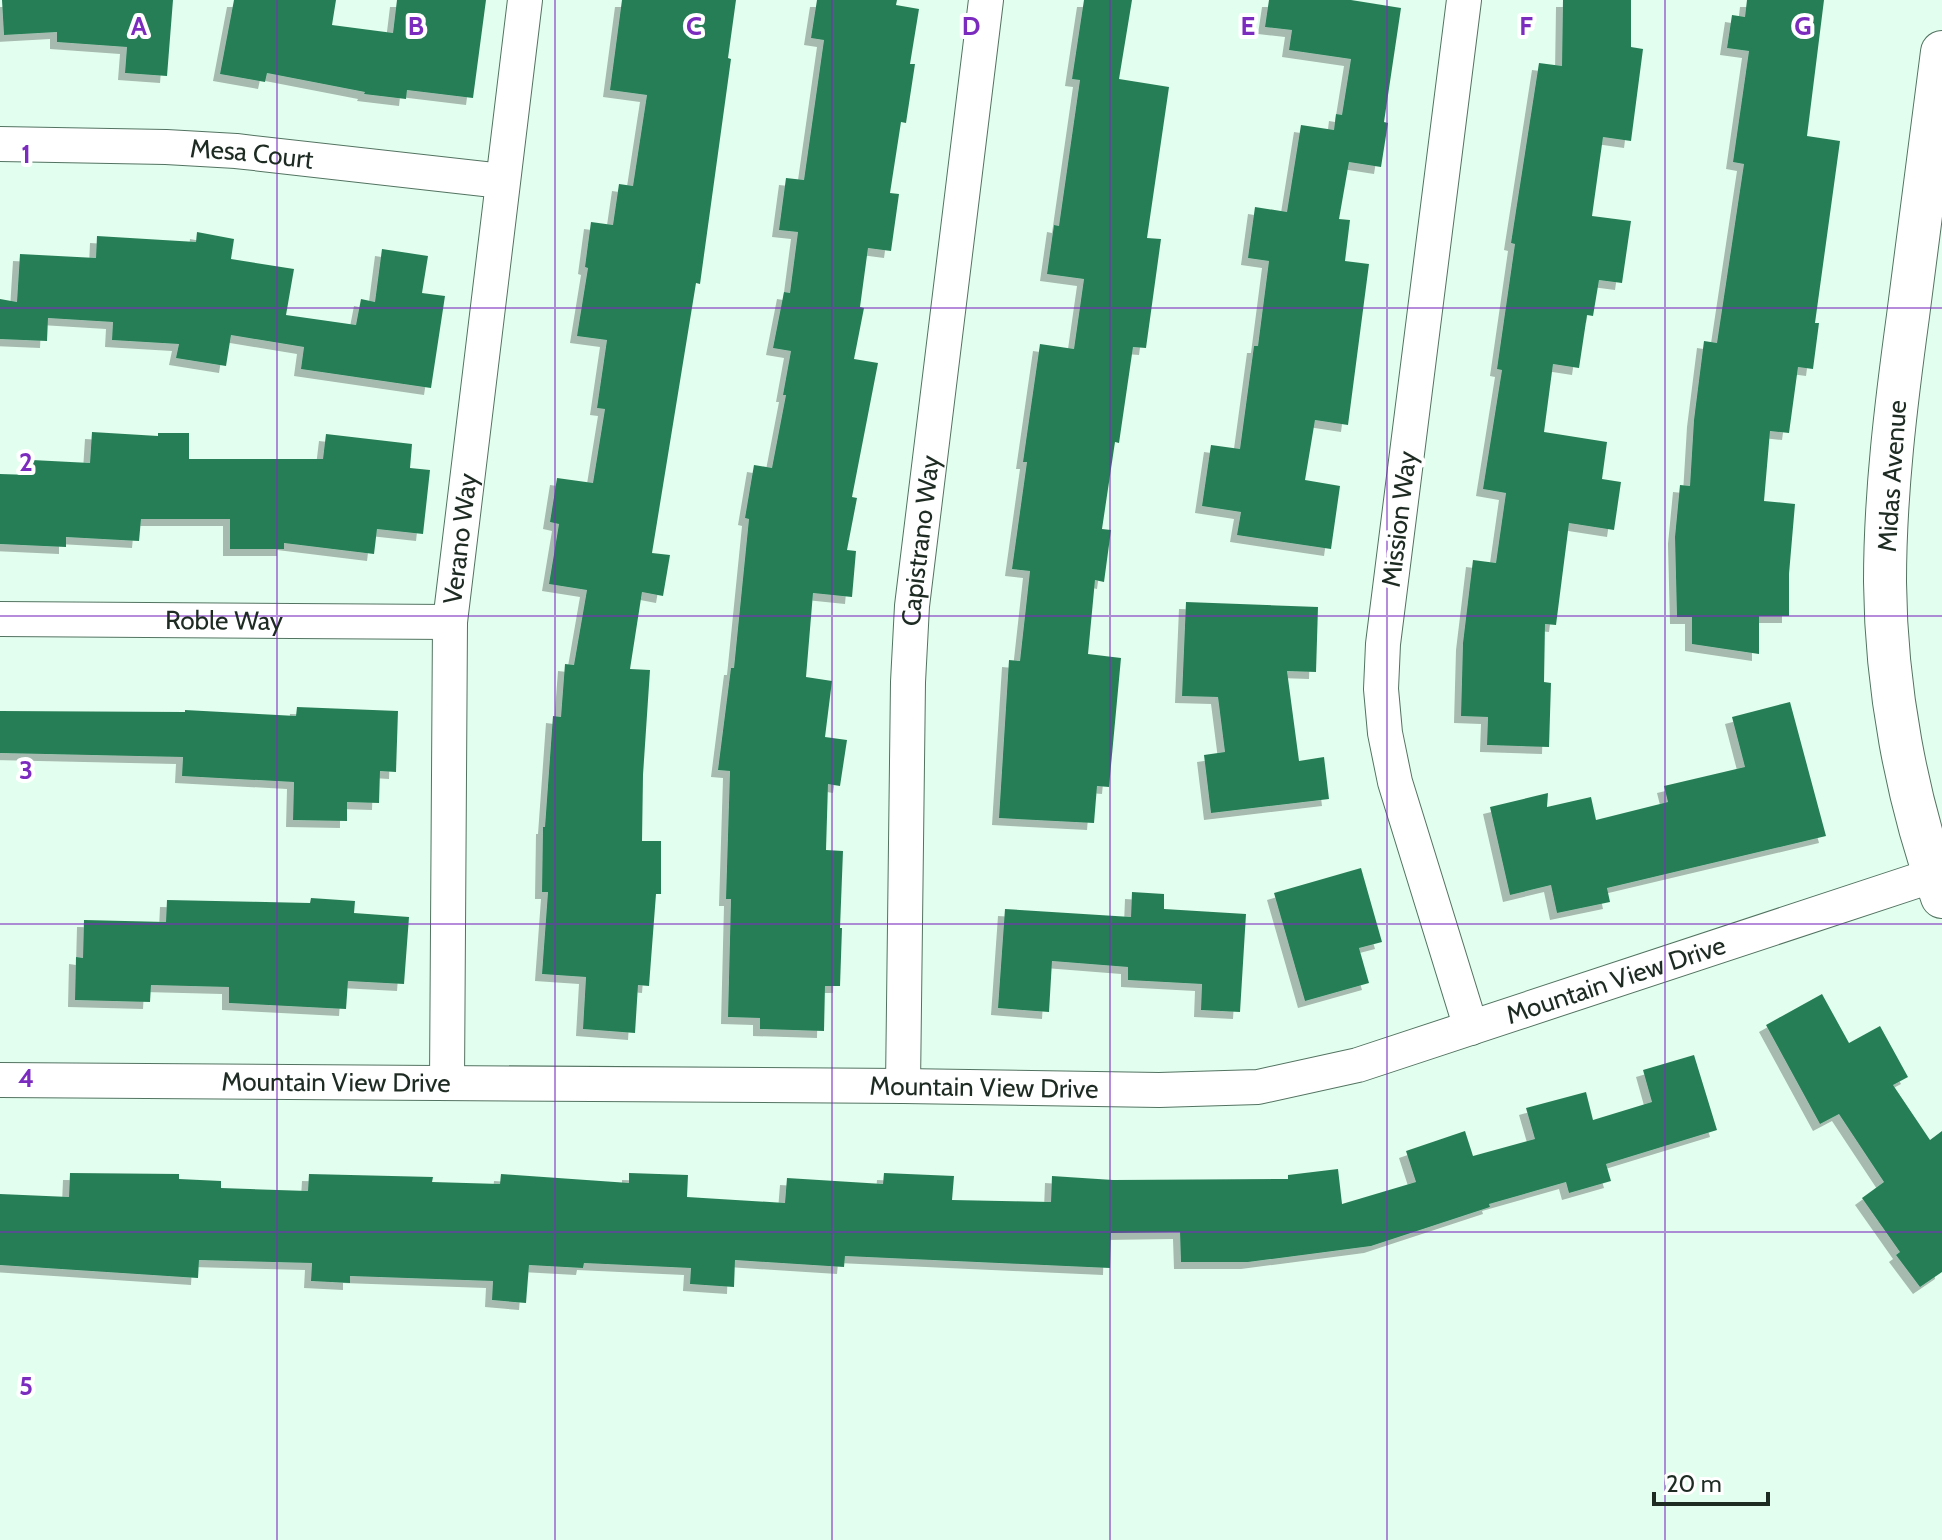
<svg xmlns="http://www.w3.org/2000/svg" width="1942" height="1540" viewBox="0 0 1942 1540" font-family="Cabin,sans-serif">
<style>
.building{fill:#287e57;filter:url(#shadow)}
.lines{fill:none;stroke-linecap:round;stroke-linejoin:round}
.minor-casing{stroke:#537361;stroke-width:36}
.tertiary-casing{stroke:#537361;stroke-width:44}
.minor{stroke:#fff;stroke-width:34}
.tertiary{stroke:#fff;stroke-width:42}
.grid{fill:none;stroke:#7b2cbf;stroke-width:2;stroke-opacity:0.55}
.labels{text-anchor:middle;stroke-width:8;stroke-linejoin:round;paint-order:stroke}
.street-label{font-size:26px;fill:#1d2b23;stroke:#fff}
.grid-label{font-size:26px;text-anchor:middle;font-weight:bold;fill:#7b2cbf;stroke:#fff;stroke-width:8;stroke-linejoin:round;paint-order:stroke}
</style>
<defs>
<filter id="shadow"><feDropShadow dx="-7" dy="7" stdDeviation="0" flood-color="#0004"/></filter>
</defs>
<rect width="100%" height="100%" fill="#e2feee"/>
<path class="building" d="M2 0H173L167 76 125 73 127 47 57 42V32L4 35Z
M234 0H336L332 25 393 33 397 0H486L473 98 407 90 406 99 364 94 365 92 267 73 265 82 220 74Z
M622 0H736L728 58 731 59 700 284 696 283 652 553 670 555 663 596 642 592 630 669 650 670 643 775 642 841H661V894H656L649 986 638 985 635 1033 583 1029 586 977 542 974 548 892H542L543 827H545L553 716 561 717 565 664 574 665 587 590 549 584 559 524 550 522 557 478 593 483 605 409 597 408 607 340 577 336 588 268 585 267 591 222 613 225 619 184 633 186 647 95 610 90Z
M817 0H897L896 5 919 9 910 64H915L906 123 901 122 890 193 899 194 891 251 868 248 860 307 864 308 854 359 878 363 852 497 857 498 847 550 856 551 852 597 813 593 806 677 832 681 825 737 847 740 840 786 828 784 826 850 843 851 840 928H842L840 986H825L824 1031 760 1029V1018L728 1017 731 899H726L730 771 718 770 731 668H734L749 519 745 518 754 465 772 468 786 395H783L791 351 773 348 784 292 790 293 798 232 779 230 786 178 804 180 824 40 811 38Z
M1084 0H1132L1119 79 1169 87 1147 238 1161 239 1146 348 1133 347 1119 443 1115 442 1102 529 1111 530 1104 582 1095 580 1088 654 1121 658 1109 787 1097 786 1094 823 999 818 1009 660 1020 661 1030 571 1012 569 1027 462H1023L1040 344 1074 349 1084 279 1047 274 1054 225 1059 226 1080 80 1072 79Z
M1269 0H1351L1401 8 1384 122 1388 123 1381 167 1349 162 1339 219 1350 220 1345 261 1369 264 1348 425 1315 420 1305 480 1340 486 1331 549 1237 535 1241 512 1202 506 1211 445 1240 449 1254 346H1258L1269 261 1248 258 1255 207 1287 212 1301 125 1334 130 1336 114 1342 115 1351 59 1289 50 1292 30 1265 27Z
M1563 0H1631V47L1643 49 1631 141 1603 137 1592 216 1631 221 1622 283 1599 280 1593 316 1587 315 1579 368 1553 364 1544 432 1607 442 1602 479 1621 482 1614 530 1569 523 1556 625 1545 624 1544 682 1551 683 1549 747 1487 745 1488 717 1461 716 1463 643 1473 560 1496 563 1506 493 1483 489 1502 370 1497 369 1515 244 1511 243 1539 63 1562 66Z
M1747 0H1824L1807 136 1840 141 1815 323H1819L1813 369 1798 367 1789 433 1770 431 1764 501 1795 504 1789 574V616H1759V654L1692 644V617H1677L1675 537 1680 485 1690 486 1694 420 1704 341 1717 343 1744 164 1733 162 1749 51 1727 48 1732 15 1745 17Z
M197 232 234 239 231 259 294 269 286 315 356 325 361 299 375 302 382 249 428 256 422 293 445 296 431 388 301 369 304 347 231 335 226 366 176 358 179 344 112 340 113 322 48 318 47 341 0 339V299L17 302 20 254 96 258 97 236 196 242Z
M92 432 158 436V433H189V459H323L326 434 412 444 410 468 430 470 423 534 377 529 374 554 284 543V549H230V519H141L139 541 66 537V547L0 544V474L31 475 32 460 90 463Z
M1186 602 1318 607 1316 672 1287 671 1299 761 1324 757 1329 799 1211 813 1204 755 1225 752 1218 697 1182 696Z
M1790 702 1826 836 1607 888 1610 902 1557 913 1551 885 1510 895 1490 807 1548 793 1547 807 1591 797 1596 820 1668 802 1664 786 1745 767 1732 717Z
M297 707 398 711 396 772 380 771 379 803 347 802V821L293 820 294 782 182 776 183 757 0 753V711L185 712V710L296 716Z
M1361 868 1382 942 1359 948 1369 983 1305 1001 1274 893Z
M1132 892 1164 894V909L1246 914 1240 1012 1201 1010 1202 984 1128 980V967L1052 961 1049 1012 998 1008 1005 909 1131 917Z
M311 898 355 901 354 913 409 917 404 984 348 981 346 1009 229 1003V987L151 985 150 1002 75 1000 76 957 83 958 84 920 166 922 167 900 310 903Z
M1822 994 1849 1043 1880 1026 1908 1077 1893 1085 1930 1140 1942 1131V1272L1920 1287 1896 1255 1900 1252 1862 1198 1884 1182 1839 1114 1820 1124 1766 1025Z
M1694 1055 1717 1130 1606 1164 1611 1181 1569 1193 1566 1182 1489 1204 1490 1207 1371 1246 1248 1262H1181L1180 1232 1111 1233 1110 1268 845 1256 844 1267 735 1260 734 1287 690 1284 691 1268 584 1263 583 1268 529 1265 526 1303 492 1300 493 1281 350 1276V1283L311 1281 312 1263 199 1260 198 1278 0 1265V1194L69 1197 70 1173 179 1174V1179L221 1181V1188L308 1191 309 1174 433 1177 432 1182 500 1184 501 1174 629 1183V1173L688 1175 687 1197 785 1203 787 1178 883 1184 884 1173 954 1176 952 1200 1051 1202 1052 1176 1113 1180 1288 1179V1175L1338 1169 1342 1204 1416 1182 1406 1151 1465 1131 1473 1156 1535 1139 1526 1108 1586 1092 1593 1120 1652 1102 1643 1070Z"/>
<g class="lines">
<g class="minor-casing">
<g id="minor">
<path d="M1464 0 1383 644 1381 689 1385 733 1395 782 1471 1028"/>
<path id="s1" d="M0 144 166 147 236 151 502 181"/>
<path id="s2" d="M0 619 450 622"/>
<path id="s3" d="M0 1080 903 1086 1159 1090 1258 1087 1358 1065 1934 875"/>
<path id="s4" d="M447 1082 450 622 525 0"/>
<path id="s5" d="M903 1086 908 682 912 606 986 0"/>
</g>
</g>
<g class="tertiary-casing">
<path id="tertiary" d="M1942 52C1931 140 1919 228 1908 316 1896 404 1885 493 1885 582 1886 687 1906 798 1942 897"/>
</g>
<use href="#minor" class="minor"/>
<use href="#tertiary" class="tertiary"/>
</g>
<path class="grid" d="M277 0V1540M555 0V1540M832 0V1540M1110 0V1540M1387 0V1540M1665 0V1540M0 308H1942M0 616H1942M0 924H1942M0 1232H1942"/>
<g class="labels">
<g class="street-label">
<text dy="9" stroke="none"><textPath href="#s1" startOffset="252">Mesa Court</textPath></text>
<text transform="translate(1892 476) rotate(-86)" y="9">Midas Avenue</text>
<text transform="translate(1399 519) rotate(-83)" y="9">Mission Way</text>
<text dy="9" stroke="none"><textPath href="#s4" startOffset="544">Verano Way</textPath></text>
<text dy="9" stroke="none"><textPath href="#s5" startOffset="546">Capistrano Way</textPath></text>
<text dy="9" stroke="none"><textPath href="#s2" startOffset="224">Roble Way</textPath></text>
<text dy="9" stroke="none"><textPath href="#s3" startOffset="1632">Mountain View Drive</textPath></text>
<text dy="9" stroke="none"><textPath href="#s3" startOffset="336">Mountain View Drive</textPath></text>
<text dy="9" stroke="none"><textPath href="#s3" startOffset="984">Mountain View Drive</textPath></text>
</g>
</g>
<g class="grid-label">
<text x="139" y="35">A</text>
<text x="416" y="35">B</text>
<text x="694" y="35">C</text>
<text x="971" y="35">D</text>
<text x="1248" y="35">E</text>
<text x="1526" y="35">F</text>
<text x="1803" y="35">G</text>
<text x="26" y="163">1</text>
<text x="26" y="471">2</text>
<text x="26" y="779">3</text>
<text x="26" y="1087">4</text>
<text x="26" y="1395">5</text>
</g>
<path d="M1654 1492v12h114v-12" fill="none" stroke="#1d2b23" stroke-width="4"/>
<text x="1666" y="1492" font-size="24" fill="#1d2b23" stroke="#ffffff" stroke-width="6" paint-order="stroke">20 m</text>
</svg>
